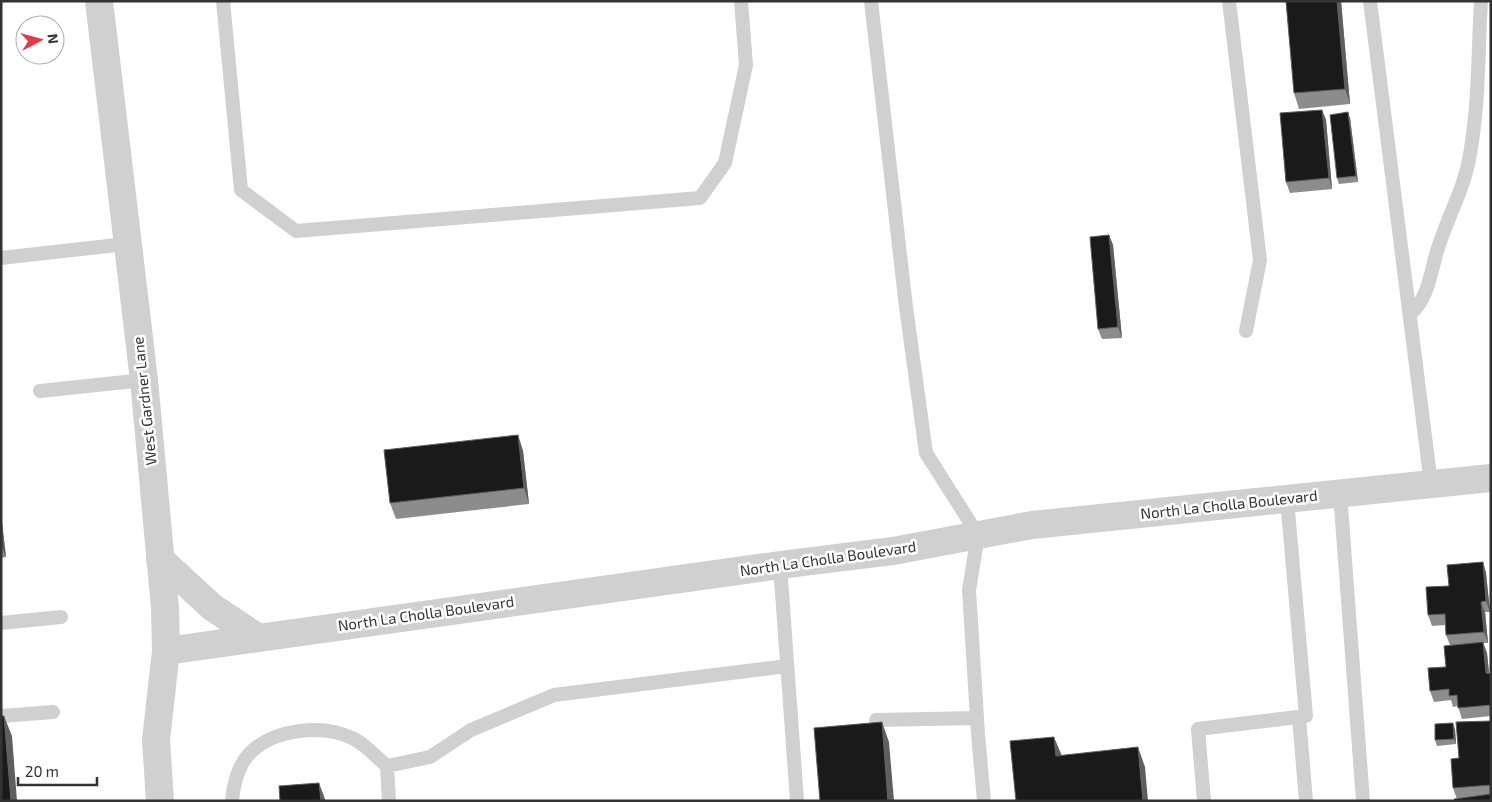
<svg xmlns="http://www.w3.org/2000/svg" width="1492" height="802" viewBox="0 0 1492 802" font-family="'Exo 2',sans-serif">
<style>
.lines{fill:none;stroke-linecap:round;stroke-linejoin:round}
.service{stroke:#d0d0d0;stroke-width:14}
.tertiary{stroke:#d0d0d0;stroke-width:28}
.wall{fill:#8c8c8c}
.shaded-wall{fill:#5f5f5f}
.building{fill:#1a1a1a;stroke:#5f5f5f}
.labels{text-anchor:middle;stroke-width:5;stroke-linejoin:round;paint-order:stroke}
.street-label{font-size:15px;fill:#333;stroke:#fff}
</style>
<rect width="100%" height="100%" fill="#fff"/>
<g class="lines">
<path class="service" d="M223 1 241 190 296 231 700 198 725 163 746 65 741 1
M871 1 906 307 926 453 978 535 969 590 978 734 984 801
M1229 1 1260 260 1246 331
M1370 1 1431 484
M1 258 126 244
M1411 313C1429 298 1431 269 1438 248 1448 216 1465 187 1470 154 1479 104 1478 52 1481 1
M40 391 144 380
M1340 493 1363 801
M780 565 797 801
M1 623 61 617
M1 716 53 712
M1299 717 1306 801
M876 720 977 718
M387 766 389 801
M232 801C233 786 238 766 249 754 273 729 323 723 354 739 366 745 377 758 387 766L430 757 471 730 554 695 787 666
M1204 801 1198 729 1306 716 1287 499"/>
<path class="tertiary" d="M99 1 144 380 165 608 166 651 156 740 160 801
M160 559 212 607 257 637
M166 651 780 565 893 551 1032 525 1491 478"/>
</g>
<path class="wall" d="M1286 1H1341L1350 104 1299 109 1294 93Z
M1322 110 1326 120 1332 189 1290 193 1286 182Z
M1350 118 1358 182 1339 184 1337 178Z
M1109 235 1113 245 1122 338 1102 339 1098 329Z
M518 435 523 451 529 504 396 519 390 503Z
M1 514 6 557 1 558Z
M1483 562 1486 573 1490 612H1485L1488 643H1483L1487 653 1489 673 1491 674V716L1462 719 1458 706 1453 707 1451 700 1434 702 1430 691 1446 667 1450 645 1446 635 1445 625 1432 626 1428 615 1449 586Z
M1491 721V801L1457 799 1453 788Z
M1455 729 1456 744 1437 746 1435 740Z"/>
<path class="shaded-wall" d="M1337 1H1341L1350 104 1345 89Z
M1322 110 1326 120 1332 189 1329 178Z
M1348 112 1350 118 1358 182 1356 176Z
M1109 235 1113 245 1122 338 1118 327Z
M518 435 523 451 529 504 524 488Z
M1 514 6 557 1 546Z
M1483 562 1486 573 1490 612 1486 601Z
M1481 602 1485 612 1488 643 1484 632Z
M1483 642 1487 653 1490 683 1486 673Z
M4 716 12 736 17 801H11Z
M882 722 889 742 894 801H888Z
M1453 723 1455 729 1456 744 1454 739Z
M1054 737 1062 756H1056Z
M1138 747 1145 767 1148 801H1143Z
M319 783 325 799V801H321Z"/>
<path class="building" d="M1286 1H1337L1345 89 1294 93Z
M1322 110 1329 178 1286 182 1280 113Z
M1348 112 1356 176 1337 178 1330 115Z
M1109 235 1118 327 1098 329 1090 237Z
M518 435 524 488 390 503 384 450Z
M1483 562 1486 601 1481 602 1484 632 1446 635 1445 614 1428 615 1426 587 1449 586 1447 565Z
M1483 642 1486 673 1491 674V705L1458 708 1457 695 1449 696V689L1430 691 1428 668 1446 667 1444 646Z
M1 716H4L11 801H1Z
M1491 721V785L1453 788 1451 759 1459 758 1456 722Z
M882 722 888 801H820L814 728Z
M1453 723 1454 739 1435 740V724Z
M1054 737 1056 756 1138 747 1143 801H1016L1010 741Z
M319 783 321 801H280L279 786Z
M1491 794V801H1455L1454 799Z"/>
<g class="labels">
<g class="street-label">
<text transform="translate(145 401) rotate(-96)" y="5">West Gardner Lane</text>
<text transform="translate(1229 505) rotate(-6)" y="5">North La Cholla Boulevard</text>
<text transform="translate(828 559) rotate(-8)" y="5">North La Cholla Boulevard</text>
<text transform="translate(426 614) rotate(-8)" y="5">North La Cholla Boulevard</text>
</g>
</g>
<rect width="1492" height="802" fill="none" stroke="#333333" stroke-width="5"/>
<g transform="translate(40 40) rotate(84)"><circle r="24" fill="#ffffff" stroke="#adadad"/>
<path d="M0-4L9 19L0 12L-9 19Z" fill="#e63946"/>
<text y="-8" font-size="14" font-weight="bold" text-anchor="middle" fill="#333333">N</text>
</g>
<path d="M18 777v8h79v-8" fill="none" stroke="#333333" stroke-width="2.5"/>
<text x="25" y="777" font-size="15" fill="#333333" stroke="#ffffff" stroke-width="4" paint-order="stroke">20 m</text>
</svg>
